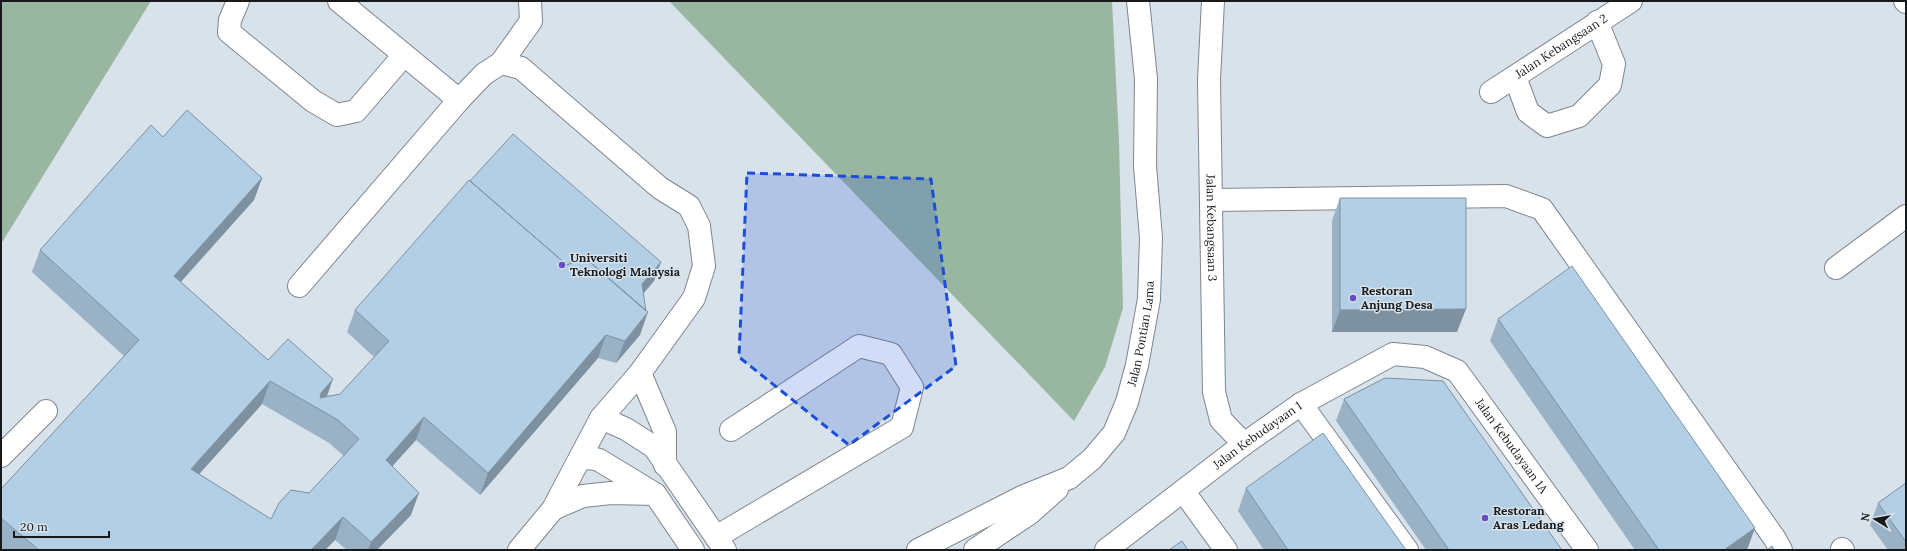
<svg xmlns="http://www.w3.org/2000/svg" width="1907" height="551" viewBox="0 0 1907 551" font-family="Lora,serif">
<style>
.forest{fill:#99b6a0}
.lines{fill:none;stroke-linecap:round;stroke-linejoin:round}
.minor-casing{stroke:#7e868e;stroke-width:24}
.minor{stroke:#fff;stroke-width:22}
.wall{fill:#9ab2c6;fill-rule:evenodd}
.shaded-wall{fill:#7d91a1}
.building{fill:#b3cfe6;stroke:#7d91a1;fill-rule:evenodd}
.marked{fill:#1d4ed8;fill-opacity:0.2;stroke:#1d4ed8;stroke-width:3;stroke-dasharray:8 5;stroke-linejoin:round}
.poi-dot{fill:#684cc5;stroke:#d8e2ea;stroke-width:1.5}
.labels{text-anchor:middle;stroke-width:3;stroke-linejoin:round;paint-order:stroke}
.street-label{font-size:12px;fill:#171a1d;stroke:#d8e2ea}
.poi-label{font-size:12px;font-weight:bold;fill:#171a1d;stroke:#d8e2ea;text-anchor:start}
</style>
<rect width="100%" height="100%" fill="#d8e2ea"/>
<path class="forest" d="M1 1H151L1 244Z
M669 1H1112L1119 140 1123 308 1105 367 1074 421Z"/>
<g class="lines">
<g class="minor-casing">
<g id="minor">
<path d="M238 1 230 20 229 32 313 101 337 115 356 111 404 55"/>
<path d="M339 1 459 100"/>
<path id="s1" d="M1213 1 1209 80 1214 392 1221 420 1244 444"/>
<path d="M1905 1 1906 2"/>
<path d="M501 63 531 21 530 1"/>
<path d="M1515 77 1528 112 1547 126 1579 116 1610 85 1614 64 1597 22"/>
<path id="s2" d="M1491 92 1631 1"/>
<path d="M1211 200 1506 196 1542 209 1775 539 1781 550"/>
<path d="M1836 268 1906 216"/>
<path d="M299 286 459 100 484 74 501 63 521 68 660 188 689 206 699 226 704 266 694 298 640 373 601 418 553 509 519 550"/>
<path d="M640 373 665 432V465"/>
<path d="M1301 404 1407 550"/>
<path d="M601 418 626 429 654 447 725 550"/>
<path d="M1 456 46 411"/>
<path d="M580 459 591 458 599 460 655 494 693 550"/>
<path d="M1184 492 1226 550"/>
<path d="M553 509 583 496 611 493 655 494"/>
<path d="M716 537 902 427 912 387 891 354 859 346 731 430"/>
<path d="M1842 549 1843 550"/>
<path id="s3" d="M918 550 1022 497 1069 478 1092 459 1114 433 1127 402 1137 365 1149 299 1151 238 1145 166 1146 79 1138 1"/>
<path d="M975 550 1030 513 1057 489"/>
<path id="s4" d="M1106 550 1244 444 1301 404 1393 354 1425 357 1457 371 1587 550"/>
</g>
</g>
<use href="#minor" class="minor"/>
</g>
<path class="wall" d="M163 137 262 178 254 200 181 282 268 360 327 396 340 394 374 357 347 332 355 310 470 181 661 262 654 281 644 293 640 335 616 363 598 358 480 495 416 440 392 466 411 515 377 550H347L335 540 325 550H4L1 547V489L124 356 32 272 40 250ZM262 404 329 443 344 456 309 493 271 519 199 474Z
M1340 198 1457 332H1332V221Z
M1498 319 1747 550H1635L1490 341Z
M1344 399 1562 550H1426L1336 421Z
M1906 483V550H1888L1870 525 1878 503Z
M1246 488 1406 550H1264L1238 511Z"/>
<path class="shaded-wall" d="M262 178 254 200 166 298 174 276Z
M661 262 654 281 635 303 642 284Z
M1466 309 1457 332H1332L1340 310Z
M648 312 640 335 616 363 625 341Z
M606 335 598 358 480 495 488 473Z
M333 379 325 402 318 409 321 393Z
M270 381 262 404 183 492 191 469Z
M424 417 416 440 378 482 386 460Z
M419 493 411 515 377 550H368L371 542Z
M343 517 335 540 325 550H311Z
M1755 528 1747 550H1724Z"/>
<path class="building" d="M187 110 262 178 174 276 268 360 288 339 333 379 321 393 320 398 340 394 389 341 355 310 469 180 567 265 584 257 648 312 625 341 606 335 488 473 424 417 386 460 419 493 371 542 343 517 311 550H39L1 518V489L139 340 40 250 151 125 163 137ZM270 381 338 420 359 439 309 493 291 490 279 503 271 519 191 469Z
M513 134 661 262 642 284 646 311 584 257 567 265 470 181Z
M1340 198H1466V309L1340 310Z
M1572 266 1755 528 1724 550H1659L1498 319Z
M1385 378 1443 381 1562 550H1449L1344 399Z
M1323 433 1406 550H1288L1246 488Z
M1906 483V542L1878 503Z
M1182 541 1188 550H1169Z
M1772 546 1774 550H1767Z"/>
<path class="marked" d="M747 173 931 179 956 366 849 445 739 357Z"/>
<g class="poi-dot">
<circle cx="562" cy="265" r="4"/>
<circle cx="1353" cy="298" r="4"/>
<circle cx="1485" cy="518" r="4"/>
</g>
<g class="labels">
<g class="street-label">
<text dy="4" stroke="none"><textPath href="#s2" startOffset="84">Jalan Kebangsaan 2</textPath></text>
<text dy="4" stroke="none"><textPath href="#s1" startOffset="227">Jalan Kebangsaan 3</textPath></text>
<text dy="4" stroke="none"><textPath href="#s3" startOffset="335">Jalan Pontian Lama</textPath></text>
<text dy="4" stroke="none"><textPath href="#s4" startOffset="190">Jalan Kebudayaan 1</textPath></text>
<text dy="4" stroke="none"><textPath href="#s4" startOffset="508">Jalan Kebudayaan 1A</textPath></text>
</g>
<g class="poi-label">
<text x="570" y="262">Universiti<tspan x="570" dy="14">Teknologi Malaysia</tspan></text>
<text x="1361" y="295">Restoran<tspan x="1361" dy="14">Anjung Desa</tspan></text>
<text x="1493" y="515">Restoran<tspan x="1493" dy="14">Aras Ledang</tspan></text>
</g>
</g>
<rect width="1907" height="551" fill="none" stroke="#171a1d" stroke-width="4"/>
<g transform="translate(1875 519) rotate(281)" stroke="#d8e2ea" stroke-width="3" paint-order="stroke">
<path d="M0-3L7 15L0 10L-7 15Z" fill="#171a1d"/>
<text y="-6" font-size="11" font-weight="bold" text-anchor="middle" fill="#171a1d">N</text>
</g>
<path d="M14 531v6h95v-6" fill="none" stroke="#171a1d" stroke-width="2"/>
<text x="20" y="531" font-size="12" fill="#171a1d" stroke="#d8e2ea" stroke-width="3" paint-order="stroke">20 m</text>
</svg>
